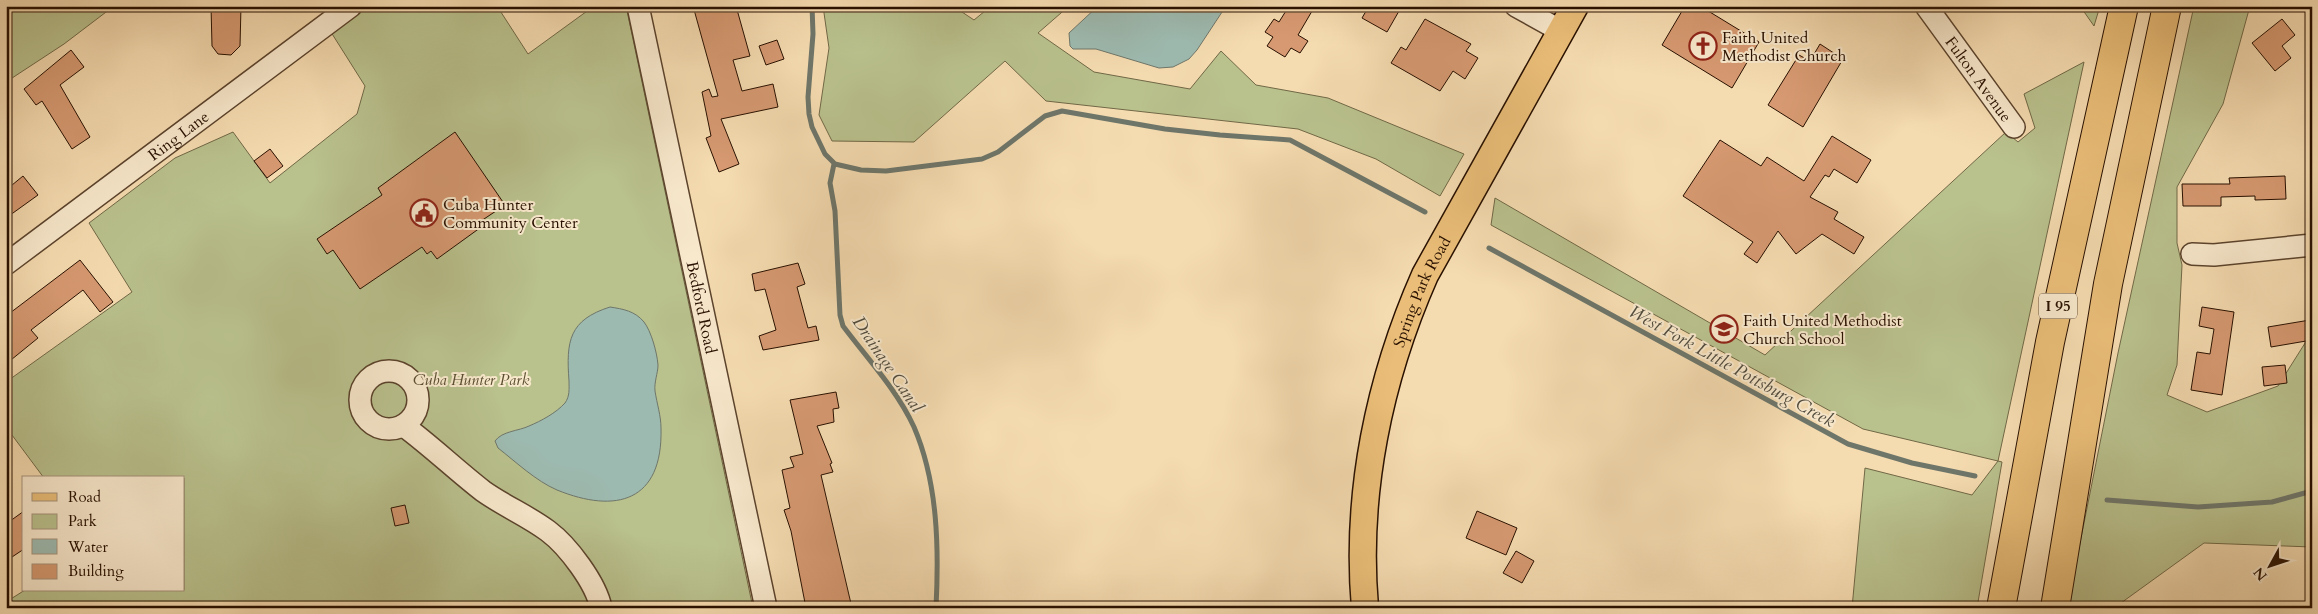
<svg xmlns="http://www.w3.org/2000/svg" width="2318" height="614" viewBox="0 0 2318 614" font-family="Cardo,serif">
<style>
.green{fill:#b9c18d;stroke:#706846}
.water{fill:#9dbab0;stroke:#6e766a}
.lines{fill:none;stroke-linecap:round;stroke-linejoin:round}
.stream{stroke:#6e766a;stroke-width:5}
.building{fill:#d69971;stroke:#281000}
.minor-casing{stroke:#5b432c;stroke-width:24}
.major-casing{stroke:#281000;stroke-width:29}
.highway-casing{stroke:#281000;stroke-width:30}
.minor{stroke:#f8e8cc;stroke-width:21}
.major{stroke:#eabe78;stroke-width:26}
.highway{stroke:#eabe78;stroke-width:28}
.labels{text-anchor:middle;stroke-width:4;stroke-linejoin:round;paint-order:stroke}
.shield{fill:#f8e8cc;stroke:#66513d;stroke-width:1}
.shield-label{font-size:15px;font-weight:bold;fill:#281000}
.poi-label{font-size:16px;fill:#281000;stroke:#f8e8cc;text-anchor:start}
.street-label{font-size:16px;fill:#281000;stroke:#f8e8cc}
.park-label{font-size:16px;font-style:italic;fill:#5b4e31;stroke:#f8e8cc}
.water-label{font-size:18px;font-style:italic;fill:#514c3e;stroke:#f8e8cc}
</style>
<rect width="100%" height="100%" fill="#f5dbb0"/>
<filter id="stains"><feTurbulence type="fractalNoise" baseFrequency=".004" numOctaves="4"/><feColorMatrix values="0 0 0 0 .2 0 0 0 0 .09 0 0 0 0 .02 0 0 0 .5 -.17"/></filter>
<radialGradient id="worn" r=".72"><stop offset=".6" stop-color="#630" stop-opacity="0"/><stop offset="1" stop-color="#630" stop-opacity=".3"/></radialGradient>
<path class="green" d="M6 6H114L64 44 6 82Z
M358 6H497L528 54 594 6H626L753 608H6V602L25 590H184V478H44L6 427V382L132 292 89 223 175 158 233 132 270 183 357 114 365 86 329 29Z
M823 6H953L974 20 991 6H1069L1038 33 1094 72 1190 89 1221 51 1256 85 1328 98 1464 154 1440 196 1376 159 1298 129 1046 101 1005 61 914 142 832 141 819 115 829 48Z
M2080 6H2100L2094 26Z
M2194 6H2250L2223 104 2177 187V243L2182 265 2177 365 2167 395 2207 412 2278 386 2312 332V547L2204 543 2114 608H2067L2118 353Z
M2084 62 1998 461 2002 462 1977 608H1852L1865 468 1972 495 1998 461 1863 429 1491 225 1495 198 1765 355 2006 132 2018 142 2035 128 2024 94Z"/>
<path class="water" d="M1098 6H1226L1197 50 1189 59 1173 67 1159 68 1096 49H1073L1070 46 1069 33Z
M610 307C623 309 635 311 644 322 651 331 657 352 658 365 658 373 654 382 655 391 657 404 661 416 661 428 663 502 616 514 557 490 536 481 516 462 498 448L495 441C502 431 519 431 529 426 541 421 556 413 565 403 570 396 569 389 569 381 566 341 569 320 610 307Z"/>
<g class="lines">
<path class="stream" d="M812 6 813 34 808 97 809 114 812 127 825 154 835 164 861 170 886 171 982 159 998 152 1045 116 1062 111 1165 129 1220 135 1290 140 1425 212
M834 164 830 183 835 211 840 315 843 326C867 358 897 390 914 427 938 483 939 548 936 608
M1489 248 1848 444 1912 463 1975 476
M2107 500 2198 507 2272 502 2312 491"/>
</g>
<path class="building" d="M211 6H241L240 46 231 55 218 54 212 46Z
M693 6H736L750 56 733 60 742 91 773 84 778 107 721 119 739 164 719 172 706 138 711 136 702 92 709 89 712 97 718 96Z
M1289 6H1315L1298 35 1308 41 1300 53 1291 48 1285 57 1267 46 1273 37 1265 32 1274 19 1279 22Z
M1369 6H1391L1399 11 1387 32 1362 18Z
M1685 6H1700L1759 42 1732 88 1662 45Z
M1425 19 1471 44 1466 51 1478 58 1465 79 1453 71 1440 91 1391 63 1401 47 1406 50Z
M2282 19 2295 35 2282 46 2291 58 2275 71 2252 43Z
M777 40 784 59 766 65 759 46Z
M1820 44 1843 59 1803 127 1768 105 1799 55 1810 61Z
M71 50 84 67 60 85 90 137 72 149 42 101 36 105 24 89Z
M455 132 505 205 481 221 484 225 437 259 431 251 427 254 422 247 360 289 333 250 327 254 317 239 382 195 378 188Z
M1832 136 1871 160 1857 183 1834 169 1829 177 1825 175 1810 197 1838 212 1834 219 1864 237 1854 254 1822 234 1796 254 1778 231 1757 263 1744 254 1753 242 1683 196 1720 140 1761 166 1767 157 1804 181Z
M270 149 283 166 267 178 254 161Z
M23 176 38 195 6 218V190Z
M2285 176 2286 199 2255 200V196L2221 197V206H2183L2182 184H2230L2229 178Z
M80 260 113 302 100 312 83 290 31 330 38 338 6 364V316Z
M798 263 805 284 797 287 808 328 816 326 819 340 763 350 759 336 776 330 765 289 755 291 752 274Z
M2202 307 2234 312 2222 395 2191 390 2197 352 2210 354 2214 329 2199 326Z
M2310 320 2312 340 2271 347 2268 327Z
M2285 365 2287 383 2264 386 2262 367Z
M836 392 839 408 833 409 834 422 817 426 832 463 830 464 833 472 821 475 852 608H806L791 531 784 510 790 508 782 470 794 467 790 457 803 454 790 400Z
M405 505 409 523 395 526 391 508Z
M24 511V549L6 561V524Z
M1477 511 1517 528 1506 555 1466 538Z
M1516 551 1534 561 1522 583 1503 573Z"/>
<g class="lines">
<g class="minor-casing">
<g id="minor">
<path id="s1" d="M638 6 766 608"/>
<path d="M1516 6 1561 31"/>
<path id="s2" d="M1926 6 2014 127"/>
<path d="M2192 254 2214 255 2312 245"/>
<path id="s3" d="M6 264 351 6"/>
<circle cx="389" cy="400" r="29"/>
<path d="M404 426C431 446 456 470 483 491 504 506 528 516 548 531 568 546 596 583 601 608"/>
</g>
</g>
<g class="major-casing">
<g id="major">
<path id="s4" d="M1365 608C1355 494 1379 379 1425 275L1575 6"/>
</g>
</g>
<g class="highway-casing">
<path id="highway" d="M2001 608 2050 342 2124 6
M2055 608 2108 284 2167 6"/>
</g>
<use href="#minor" class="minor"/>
<use href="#major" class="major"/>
<use href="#highway" class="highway"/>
</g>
<defs>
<g id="church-ring" transform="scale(1.4375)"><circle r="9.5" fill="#f8e8cc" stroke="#8f2418" stroke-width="1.5"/><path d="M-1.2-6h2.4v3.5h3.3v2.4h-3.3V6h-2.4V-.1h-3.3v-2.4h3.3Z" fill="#8f2418"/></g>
<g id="civic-ring" transform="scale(1.4375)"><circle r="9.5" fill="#f8e8cc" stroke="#8f2418" stroke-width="1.5"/><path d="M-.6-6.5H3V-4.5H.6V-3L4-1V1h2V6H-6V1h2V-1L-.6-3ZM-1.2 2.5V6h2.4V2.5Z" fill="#8f2418"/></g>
<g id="school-ring" transform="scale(1.4375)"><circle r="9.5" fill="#f8e8cc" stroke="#8f2418" stroke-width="1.5"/><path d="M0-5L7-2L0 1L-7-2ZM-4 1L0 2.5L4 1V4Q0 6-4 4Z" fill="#8f2418"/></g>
</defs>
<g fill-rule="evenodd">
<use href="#church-ring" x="1703" y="46"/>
<use href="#civic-ring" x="424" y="213"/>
<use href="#school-ring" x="1724" y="329"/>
</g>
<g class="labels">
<rect class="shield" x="2039" y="293.5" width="38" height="25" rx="4"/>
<g class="shield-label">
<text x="2058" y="311">I 95</text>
</g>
<g class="poi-label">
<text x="1722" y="43">Faith United<tspan x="1722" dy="18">Methodist Church</tspan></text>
<text x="443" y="210">Cuba Hunter<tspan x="443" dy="18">Community Center</tspan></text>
<text x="1743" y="326">Faith United Methodist<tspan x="1743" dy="18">Church School</tspan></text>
</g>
<g class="street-label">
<text dy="6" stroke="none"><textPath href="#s2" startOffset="90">Fulton Avenue</textPath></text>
<text dy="6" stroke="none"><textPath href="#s3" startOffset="215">Ring Lane</textPath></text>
<text dy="6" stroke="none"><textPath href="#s4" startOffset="325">Spring Park Road</textPath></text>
<text dy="6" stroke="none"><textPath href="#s1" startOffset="308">Bedford Road</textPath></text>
</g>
<g class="park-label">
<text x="471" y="385">Cuba Hunter Park</text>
</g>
<g class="water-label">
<text transform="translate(888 364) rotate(56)" y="6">Drainage Canal</text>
<text transform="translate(1732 366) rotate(29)" y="6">West Fork Little Pottsburg Creek</text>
</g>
</g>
<rect width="2318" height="614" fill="none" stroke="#f5dbb0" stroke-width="25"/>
<rect x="8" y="8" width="2303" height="599" fill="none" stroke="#281000" stroke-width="2.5"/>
<rect x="12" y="12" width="2293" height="589" fill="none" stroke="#281000"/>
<rect x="22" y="476" width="162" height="115" fill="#f8e8cc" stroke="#a5927a"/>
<rect x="32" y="493" width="25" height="8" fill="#eabe78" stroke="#a5927a"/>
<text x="68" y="502" font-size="15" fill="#281000">Road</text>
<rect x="32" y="514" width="25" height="15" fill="#b9c18d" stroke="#a5927a"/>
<text x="68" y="526" font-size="15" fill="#281000">Park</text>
<rect x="32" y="539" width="25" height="15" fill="#9dbab0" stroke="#a5927a"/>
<text x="68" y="552" font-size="15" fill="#281000">Water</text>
<rect x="32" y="564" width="25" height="15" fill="#d69971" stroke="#a5927a"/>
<text x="68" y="576" font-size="15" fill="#281000">Building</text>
<g transform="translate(2270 566) rotate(230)" stroke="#f8e8cc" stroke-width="4" paint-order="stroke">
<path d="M0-4L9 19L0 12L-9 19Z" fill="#281000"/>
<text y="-8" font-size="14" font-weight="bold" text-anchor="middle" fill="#281000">N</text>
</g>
<rect width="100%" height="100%" filter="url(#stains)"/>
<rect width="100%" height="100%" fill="url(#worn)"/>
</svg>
